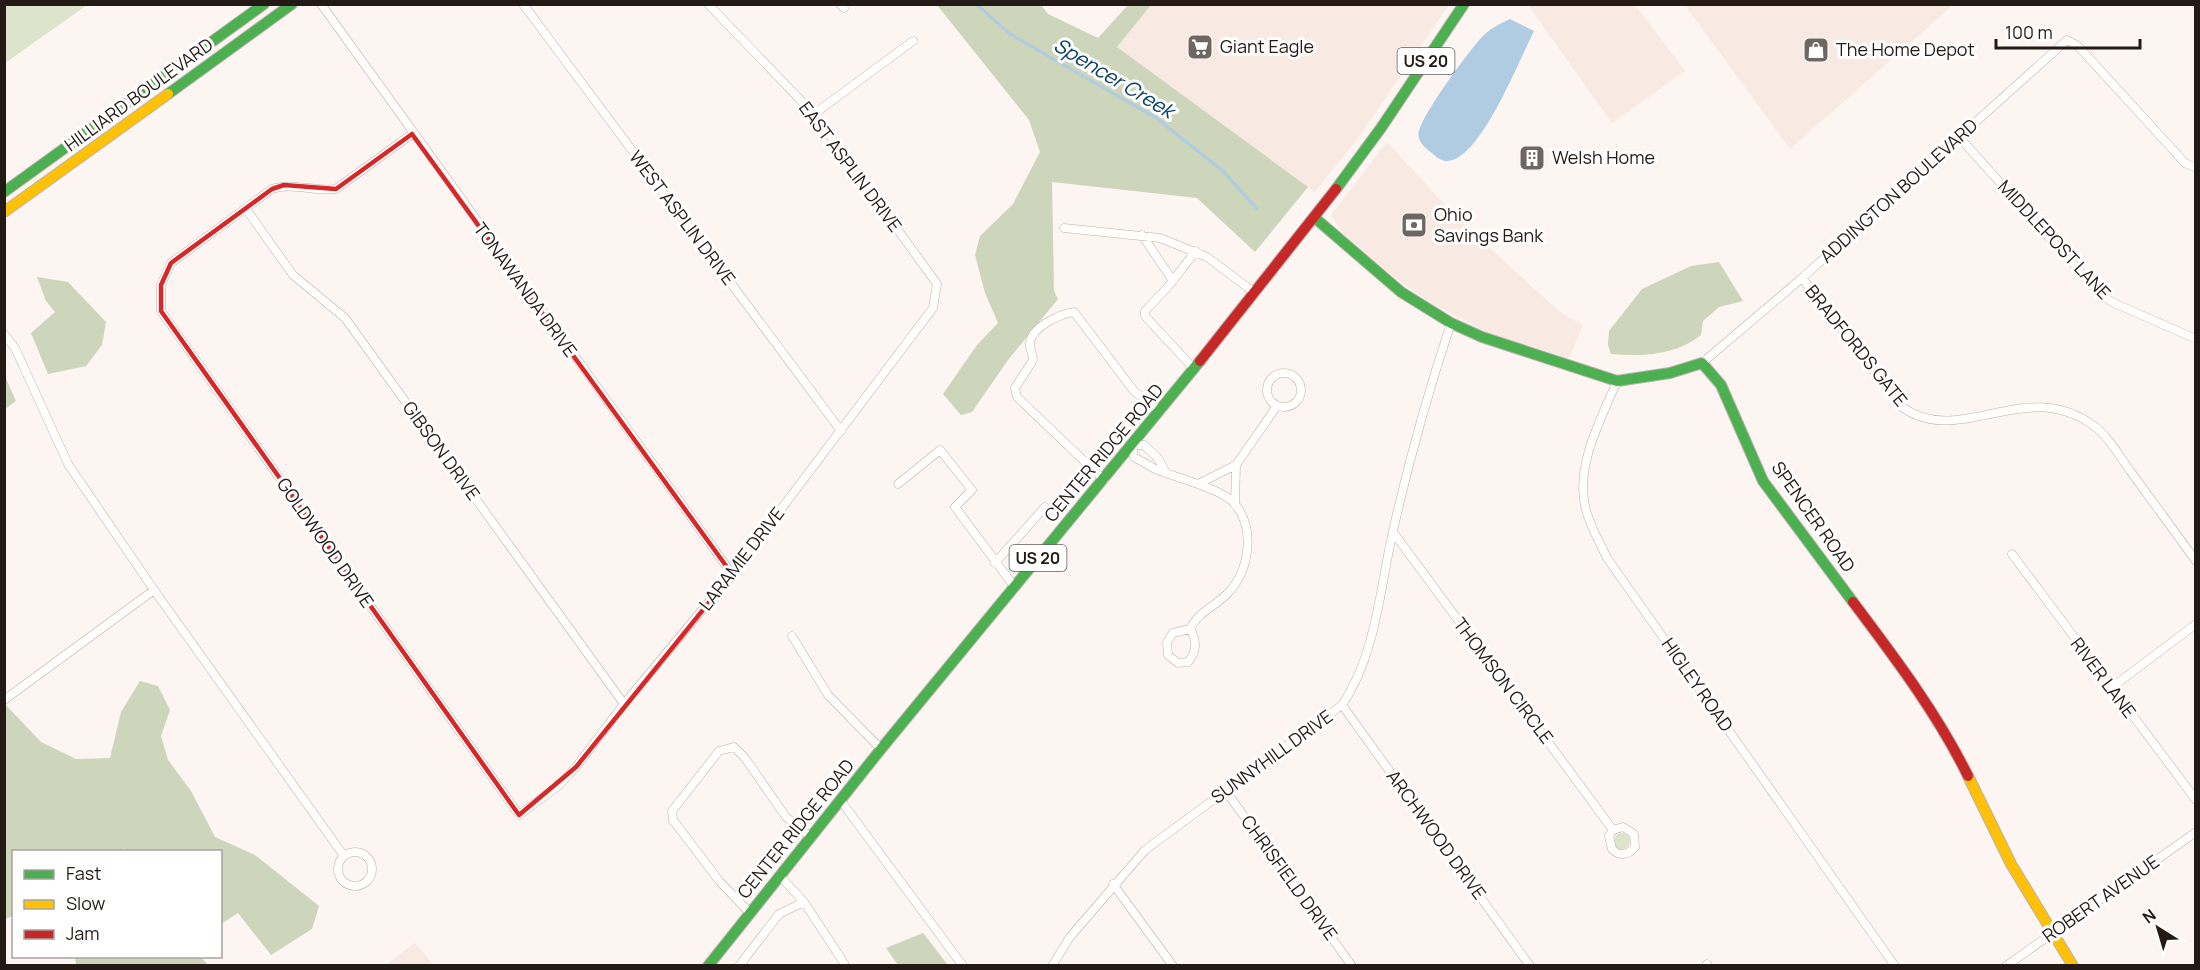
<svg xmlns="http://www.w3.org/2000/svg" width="2200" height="970" viewBox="0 0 2200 970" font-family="Manrope,sans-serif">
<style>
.built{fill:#f8e9e2}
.green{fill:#dde4cb}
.forest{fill:#cdd5ba}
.water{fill:#afcce3}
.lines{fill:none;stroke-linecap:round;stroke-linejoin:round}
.stream{stroke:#afcce3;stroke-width:3}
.street-casing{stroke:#b9b1ae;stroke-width:9}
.fast-casing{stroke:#b9b1ae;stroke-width:12}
.slow-casing{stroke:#b9b1ae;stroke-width:12}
.jam-casing{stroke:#b9b1ae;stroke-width:12}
.street{stroke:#fffefd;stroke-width:8}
.fast{stroke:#4caf50;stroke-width:10}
.slow{stroke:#ffc107;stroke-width:10}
.jam{stroke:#c62828;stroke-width:10}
.marked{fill:none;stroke:#d62828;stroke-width:4.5;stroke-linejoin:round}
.labels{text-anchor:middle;stroke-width:6;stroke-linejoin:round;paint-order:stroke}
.shield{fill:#fff;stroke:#655e5b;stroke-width:1.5}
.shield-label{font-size:16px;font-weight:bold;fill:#231915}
.poi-label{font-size:18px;fill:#231915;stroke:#fff;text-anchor:start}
.street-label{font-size:18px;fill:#231915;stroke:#fff}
.water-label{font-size:20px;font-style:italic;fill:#063f60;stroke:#fff}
</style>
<rect width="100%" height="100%" fill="#fcf5f2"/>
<path class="built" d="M1151 5H1449L1356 141 1315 192 1117 47Z
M1528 5H1635L1685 71 1612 123Z
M1685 5H1953L1790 149Z
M1387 142 1454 215 1532 287 1563 314 1583 325 1569 358 1495 336 1431 303 1394 277 1342 232 1331 215Z
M415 943 434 965H386Z"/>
<path class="green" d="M5 4H87V5L5 63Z
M1614 841a8 8 0 1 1 16 0a8 8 0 1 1-16 0Z"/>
<path class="forest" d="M937 5H1041L1048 14 1098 38 1128 5H1151L1117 47 1308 187 1255 252 1197 198 1052 182 1054 291 1058 299 1008 360 972 412 961 415 943 394 977 345 998 323 985 293 975 255 980 236 1013 204 1040 152 1029 120Z
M1719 262 1743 301 1719 307 1703 321 1701 335C1676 355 1642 357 1611 354L1608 345 1609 331 1642 289 1691 266Z
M37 277 68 282 106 322 102 345 86 366 48 374 31 333 55 312 46 301Z
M4 374 16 401 5 409H4Z
M140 681 158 686 170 710 161 736 168 760 191 791 215 837 255 855 319 906 312 929 271 955 238 913 221 924 220 852H125V848L120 852H14L13 916 5 919 4 703 41 742 76 759 110 758 121 712Z
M923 933 948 965H898L886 948Z
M75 957H201L208 965H76Z"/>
<path class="water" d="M1510 19 1534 31C1520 58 1481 159 1448 161 1443 162 1436 157 1432 153 1426 149 1416 140 1419 131 1425 110 1465 57 1480 39 1489 29 1499 24 1510 19Z"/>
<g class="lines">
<path class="stream" d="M976 4 1010 34 1156 118 1223 171 1257 209"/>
<g class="street-casing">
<path id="street" d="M321 4 732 574
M523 4 841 431
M840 4 844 8
M814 114 913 41
M412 134 336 189C315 192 293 182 272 189L171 263 161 285V311L519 815 558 786 576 767 624 704 732 574 933 308 937 284 814 114 708 4
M1960 138 2101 295 2114 303 2196 339
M246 209 293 275 345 318 624 704
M1064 228 1160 238 1207 257 1255 293
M1142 235 1173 281
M1802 278 1902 407C1961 449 2025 375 2094 426 2109 437 2120 457 2131 472 2153 502 2174 531 2196 561
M4 334 15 348 68 464 154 590 344 856
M1702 363 1802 278 2067 40 2078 46 2185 163 2196 168
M1194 369 1145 316V311L1166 289 1196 251
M1267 390a17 17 0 1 1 34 0a17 17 0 1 1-34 0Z
M1617 381C1601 419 1576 464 1585 506 1589 525 1599 541 1607 558L1895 966
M1166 473 1158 458 1144 445H1132L1134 457 1157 470 1198 484 1236 465 1277 406
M1104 480 1017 397 1015 388 1033 360C1033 355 1030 350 1030 345 1029 328 1060 314 1074 312L1134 391 1160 411
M898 484 940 450 972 490 955 507 1014 586
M1235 505 1236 465
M1393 532 1613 830 1609 836 1612 849C1620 857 1628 855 1635 847L1634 834 1623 827 1613 830
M2012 554 2196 800
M995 563 1045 507
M1190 629C1198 612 1214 607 1227 594 1249 572 1256 530 1235 504 1226 494 1210 489 1198 484
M1190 629C1197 640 1197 652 1188 662L1178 663 1168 655 1167 642 1173 633Z
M792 636 828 695 881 749
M2111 688 2196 624
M4 700 154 590
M1342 705 1530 966
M1225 790 1352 966
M841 801 963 966
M338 869a17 17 0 1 1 34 0a17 17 0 1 1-34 0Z
M780 876 804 902 844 963
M1113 884 1173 966
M750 913 720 882 673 820 672 811 719 751 734 747 745 758 786 817 811 837
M1707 964 1708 966
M739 966 779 914 804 902
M1052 966 1070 937 1145 850 1342 705C1376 655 1380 588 1393 531 1409 460 1428 392 1451 323
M2006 966 2196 832"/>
</g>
<g class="fast-casing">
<path id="fast" d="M168 94 292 4
M1336 189 1381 128 1464 4
M4 192 264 4
M1315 218 1401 292 1451 323 1482 337 1617 381 1670 373 1702 363 1721 385 1763 481 1853 602
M708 966 881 749 1200 361"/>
</g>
<g class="slow-casing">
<path id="slow" d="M4 212 168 94
M1968 776 2011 864 2073 966"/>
</g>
<g class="jam-casing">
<path id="jam" d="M1200 361 1336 189
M1853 602C1895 658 1937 713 1968 776"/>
</g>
<use href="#street" class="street"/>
<use href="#fast" class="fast"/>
<use href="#slow" class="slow"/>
<use href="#jam" class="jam"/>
</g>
<path class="marked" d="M412 134 732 574 576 767 519 815 161 311V285L171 263 272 189 284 185 336 189Z"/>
<defs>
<g id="supermarket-square" transform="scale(1.35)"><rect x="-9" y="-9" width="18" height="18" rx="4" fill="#6f6662" stroke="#fff"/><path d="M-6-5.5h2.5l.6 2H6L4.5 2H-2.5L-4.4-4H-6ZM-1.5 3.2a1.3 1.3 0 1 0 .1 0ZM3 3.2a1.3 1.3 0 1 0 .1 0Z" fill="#fff"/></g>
<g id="shop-square" transform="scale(1.35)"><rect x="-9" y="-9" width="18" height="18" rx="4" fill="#6f6662" stroke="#fff"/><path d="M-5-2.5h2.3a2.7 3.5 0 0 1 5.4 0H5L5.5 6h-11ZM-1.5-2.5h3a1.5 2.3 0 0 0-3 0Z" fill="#fff"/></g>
<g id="building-square" transform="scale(1.35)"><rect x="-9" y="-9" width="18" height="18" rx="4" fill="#6f6662" stroke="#fff"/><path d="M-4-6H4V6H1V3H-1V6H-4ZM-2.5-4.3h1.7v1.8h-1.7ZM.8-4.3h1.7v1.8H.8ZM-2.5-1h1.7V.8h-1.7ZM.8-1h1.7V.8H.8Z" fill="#fff"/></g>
<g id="bank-square" transform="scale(1.35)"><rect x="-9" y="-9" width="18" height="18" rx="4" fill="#6f6662" stroke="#fff"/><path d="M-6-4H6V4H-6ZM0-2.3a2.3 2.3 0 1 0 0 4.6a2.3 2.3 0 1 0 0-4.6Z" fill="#fff"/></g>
</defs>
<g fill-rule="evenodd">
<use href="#supermarket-square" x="1200" y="47"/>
<use href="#shop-square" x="1816" y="50"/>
<use href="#building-square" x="1532" y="158"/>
<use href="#bank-square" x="1414" y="225"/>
</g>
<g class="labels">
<g class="shield">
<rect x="1397.5" y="48" width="57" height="26" rx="4.5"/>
<rect x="1009.5" y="545" width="57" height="26" rx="4.5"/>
</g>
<g class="shield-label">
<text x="1426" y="67">US 20</text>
<text x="1038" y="564">US 20</text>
</g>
<g class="poi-label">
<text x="1220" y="53">Giant Eagle</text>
<text x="1836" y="56">The Home Depot</text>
<text x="1552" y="164">Welsh Home</text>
<text x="1434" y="221">Ohio<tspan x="1434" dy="21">Savings Bank</tspan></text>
</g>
<g class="street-label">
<text transform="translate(139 95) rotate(-36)" y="6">HILLIARD BOULEVARD</text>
<text transform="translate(850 167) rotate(53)" y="6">EAST ASPLIN DRIVE</text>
<text transform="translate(1899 191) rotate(-42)" y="6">ADDINGTON BOULEVARD</text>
<text transform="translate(682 218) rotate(53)" y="6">WEST ASPLIN DRIVE</text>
<text transform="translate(2054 240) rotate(47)" y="6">MIDDLEPOST LANE</text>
<text transform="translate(525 290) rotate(54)" y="6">TONAWANDA DRIVE</text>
<text transform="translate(1856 346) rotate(51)" y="6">BRADFORDS GATE</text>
<text transform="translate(441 451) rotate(54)" y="6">GIBSON DRIVE</text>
<text transform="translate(1104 453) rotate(-50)" y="6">CENTER RIDGE ROAD</text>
<text transform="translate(1813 517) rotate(55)" y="6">SPENCER ROAD</text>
<text transform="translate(325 543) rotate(55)" y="6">GOLDWOOD DRIVE</text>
<text transform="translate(742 559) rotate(-52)" y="6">LARAMIE DRIVE</text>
<text transform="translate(2103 678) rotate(53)" y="6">RIVER LANE</text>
<text transform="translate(1503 681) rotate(53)" y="6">THOMSON CIRCLE</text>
<text transform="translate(1697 685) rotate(55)" y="6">HIGLEY ROAD</text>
<text transform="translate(1272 757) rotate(-36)" y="6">SUNNYHILL DRIVE</text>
<text transform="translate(796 829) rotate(-51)" y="6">CENTER RIDGE ROAD</text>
<text transform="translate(1436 835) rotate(54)" y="6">ARCHWOOD DRIVE</text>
<text transform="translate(1289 878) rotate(54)" y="6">CHRISFIELD DRIVE</text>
<text transform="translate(2101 899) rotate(-35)" y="6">ROBERT AVENUE</text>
</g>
<g class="water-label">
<text transform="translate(1114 78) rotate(31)" y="7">Spencer Creek</text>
</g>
</g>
<rect width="2200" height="970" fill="none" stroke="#231915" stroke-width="12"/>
<rect x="12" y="850" width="210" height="108" fill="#ffffff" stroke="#a7a3a1" stroke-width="1.5"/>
<rect x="24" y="870" width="30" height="9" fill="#4caf50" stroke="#a7a3a1" stroke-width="1.5"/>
<text x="66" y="880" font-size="18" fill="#231915">Fast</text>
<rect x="24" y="900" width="30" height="9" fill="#ffc107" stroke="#a7a3a1" stroke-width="1.5"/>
<text x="66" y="910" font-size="18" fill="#231915">Slow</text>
<rect x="24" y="930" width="30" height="9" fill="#c62828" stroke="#a7a3a1" stroke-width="1.5"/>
<text x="66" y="940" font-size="18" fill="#231915">Jam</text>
<g transform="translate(2158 928) rotate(323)" stroke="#ffffff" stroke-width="4.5" paint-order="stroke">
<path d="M0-4.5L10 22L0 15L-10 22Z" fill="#231915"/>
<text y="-9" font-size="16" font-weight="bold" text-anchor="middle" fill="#231915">N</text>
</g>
<path d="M1996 39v9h144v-9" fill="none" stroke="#231915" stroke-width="3"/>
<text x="2005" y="39" font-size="18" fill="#231915" stroke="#ffffff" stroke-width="4.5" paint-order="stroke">100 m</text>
</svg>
